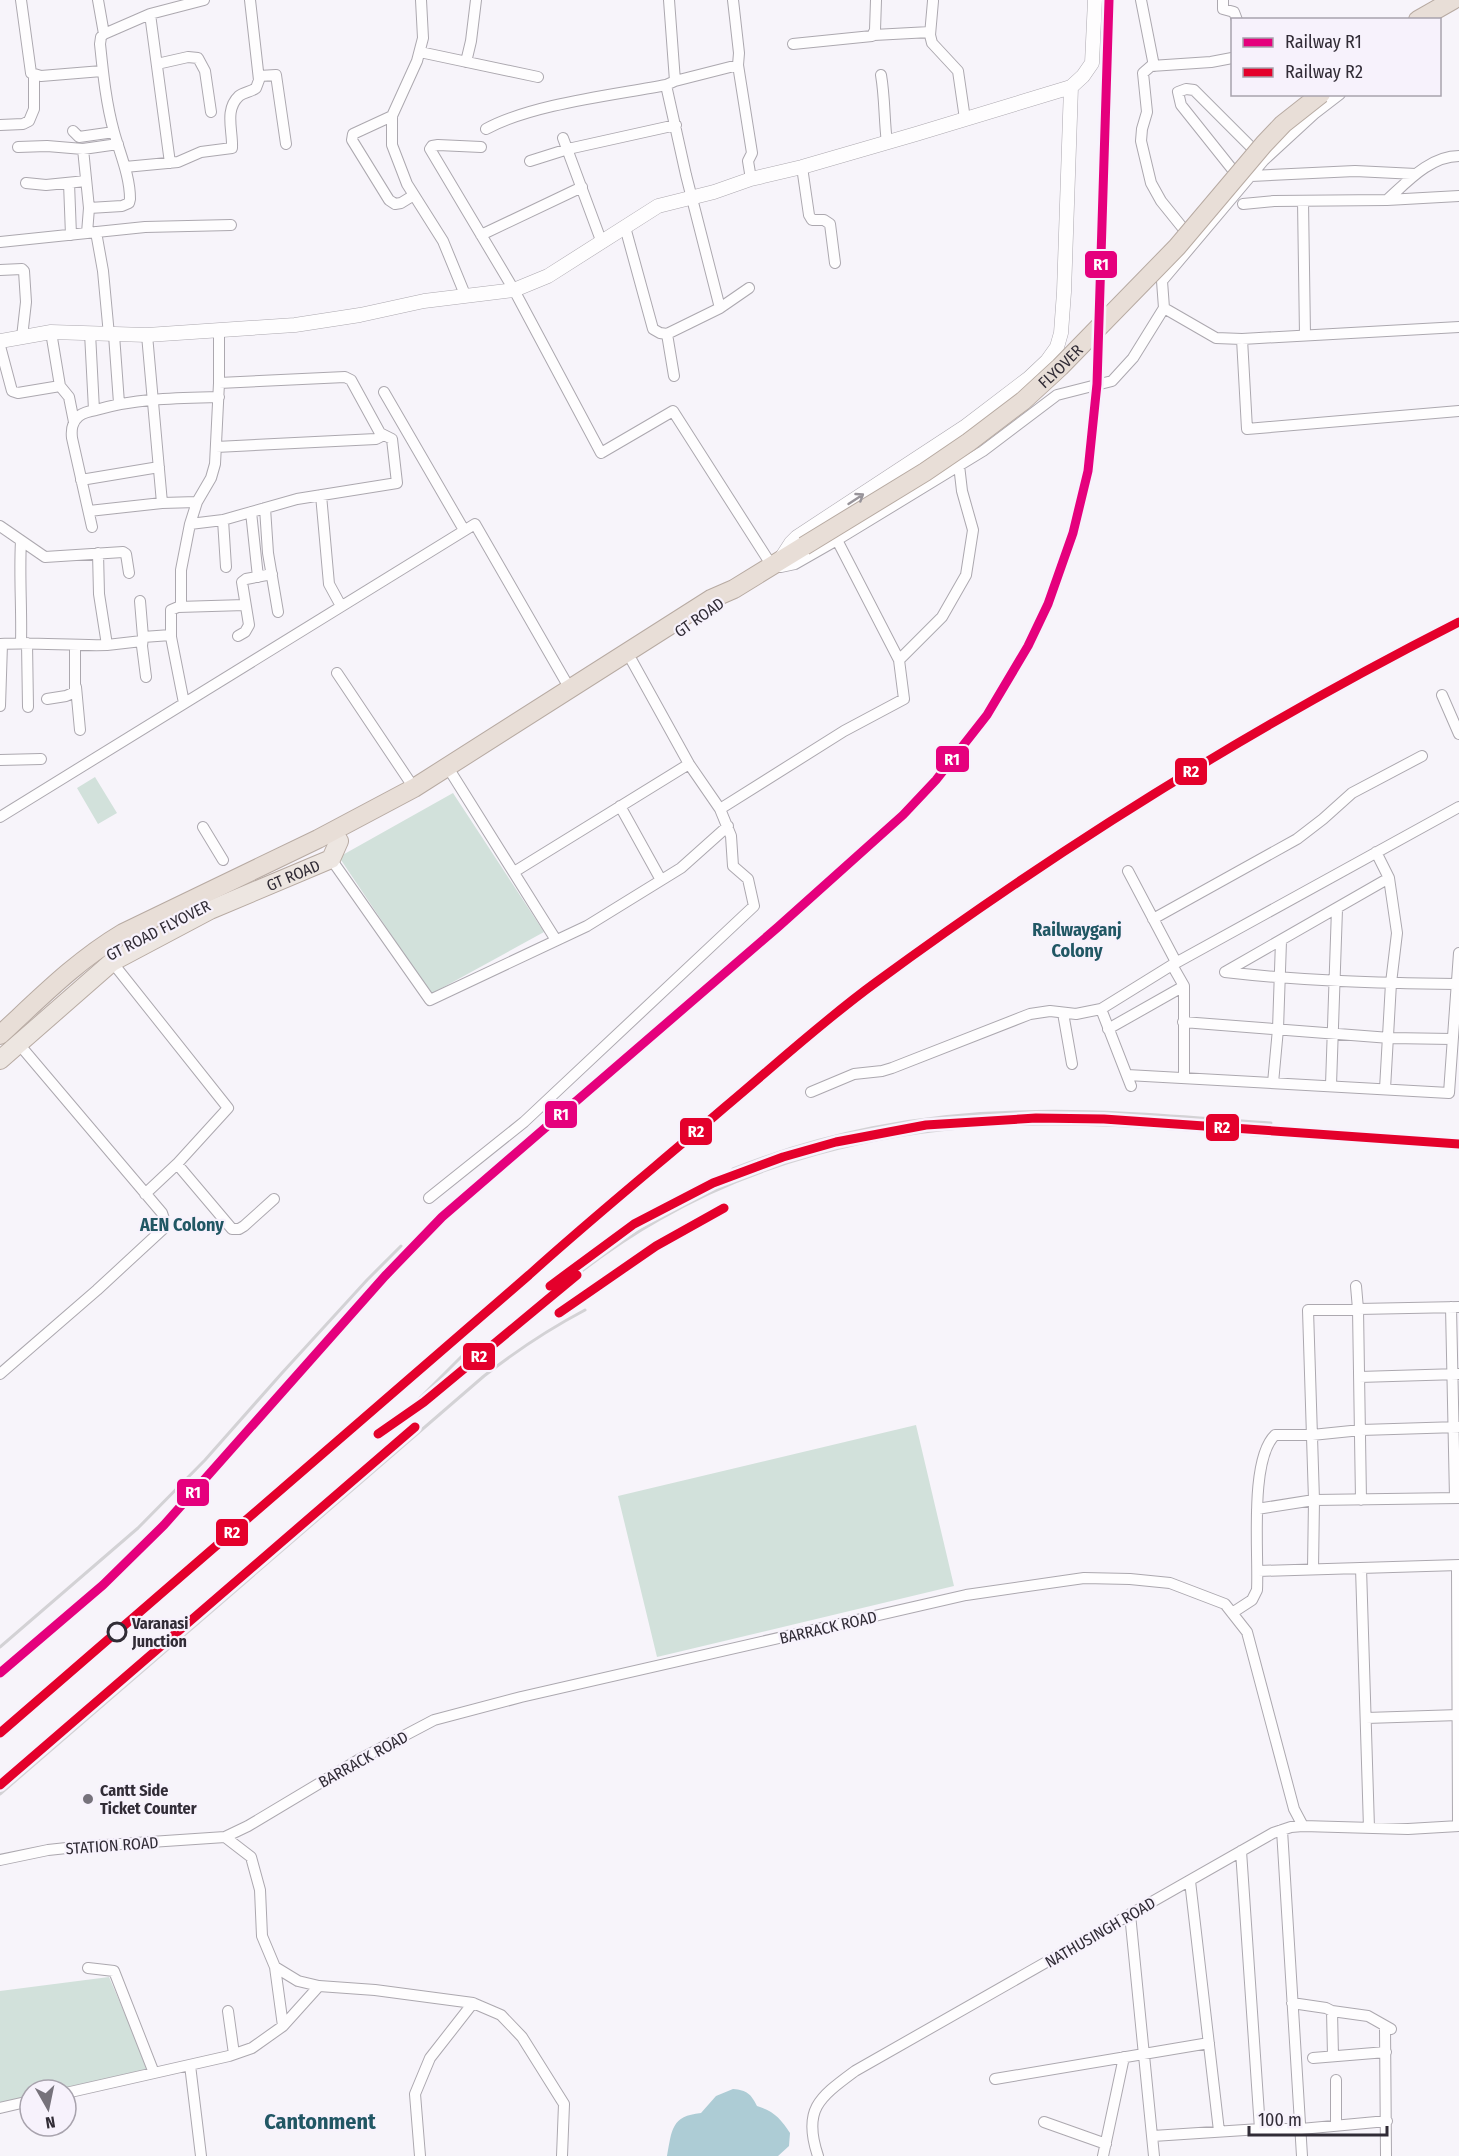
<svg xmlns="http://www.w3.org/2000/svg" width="1459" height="2156" viewBox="0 0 1459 2156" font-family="'Fira Sans Condensed',sans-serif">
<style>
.green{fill:#d2e1db}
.water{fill:#adccd5}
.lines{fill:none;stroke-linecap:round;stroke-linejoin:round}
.minor-casing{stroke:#aca8af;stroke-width:12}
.tertiary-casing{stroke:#aca8af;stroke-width:15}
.primary-casing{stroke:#b7aaa2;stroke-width:20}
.trunk-casing{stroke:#b7aaa2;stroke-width:20}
.minor{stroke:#fefdfe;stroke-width:10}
.tertiary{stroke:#fefdfe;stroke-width:14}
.primary{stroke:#ede6e1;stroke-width:18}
.trunk{stroke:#e8ded7;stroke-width:18}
.rail{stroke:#d3d2d5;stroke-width:3}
.trunk-bridge-casing{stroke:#b7aaa2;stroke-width:20;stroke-linecap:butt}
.trunk-bridge{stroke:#e8ded7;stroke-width:18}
.rail-1-casing{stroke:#f7f2fc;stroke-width:14}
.rail-2-casing{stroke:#f7f2fc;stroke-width:14}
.rail-1{stroke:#e5007d;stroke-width:9}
.rail-2{stroke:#e4002b;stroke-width:9}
.oneway{stroke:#98949a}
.stop-dot{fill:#f7f2fc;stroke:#312c36;stroke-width:3}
.poi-dot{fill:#76727b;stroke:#f7f2fc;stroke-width:2}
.labels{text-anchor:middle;stroke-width:4.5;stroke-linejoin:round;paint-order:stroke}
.street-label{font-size:16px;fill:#312c36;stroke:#f7f2fc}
.stop-label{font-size:16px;font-weight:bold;fill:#312c36;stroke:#f7f2fc;text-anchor:start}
.poi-label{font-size:16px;font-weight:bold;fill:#312c36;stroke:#f7f2fc;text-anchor:start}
.neighbourhood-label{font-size:18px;font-weight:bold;fill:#215764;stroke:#f7f2fc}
.district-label{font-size:22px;font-weight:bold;fill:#215764;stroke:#f7f2fc}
.line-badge{stroke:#f7f2fc;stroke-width:2}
.badge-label{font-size:16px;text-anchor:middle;font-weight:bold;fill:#fff}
</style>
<rect width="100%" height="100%" fill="#f7f4fa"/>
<path class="green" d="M95 777 117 813 98 824 77 788Z
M453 793 544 932 431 994 339 857Z
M916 1425 954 1586 657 1657 618 1496Z
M109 1977 149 2070 66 2090H30V2099L0 2106V1991Z"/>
<path class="water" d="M733 2089C747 2090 751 2094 757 2106 774 2111 781 2119 790 2133L789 2146 778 2156H667C672 2130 671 2116 701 2113L716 2096Z"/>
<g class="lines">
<g class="minor-casing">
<path id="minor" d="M21 0 31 73 41 76 102 71
M98 0 104 34
M421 0 423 38 417 61 392 116V145L407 184 443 241 466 297
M669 0 675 81 666 85 686 175 720 308 667 334 674 376
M733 0 739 53 738 65
M1141 0 1154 66
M1223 0V9L1234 12 1237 20
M933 1 930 35 932 43 958 71 965 119
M150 14 204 0
M874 35 930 32
M793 44 872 36 875 30 876 0
M420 52 538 77
M466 62 471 41 476 0
M157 64 188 57 198 58 205 71 211 112
M881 75C885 98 884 120 887 143
M259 76 276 75 286 144
M675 81 738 65 752 153 748 161 751 179
M392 116 353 134 352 140 389 200 395 204 401 203 414 195
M0 125 23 124 29 121 34 109V76
M486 129C532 104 614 95 666 85
M73 131 79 137 114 132
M563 138 602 243
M18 147 47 146 83 149 118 144
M481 147 438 145 432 146 430 149 514 290 601 453 673 411 772 566 781 567 795 564 837 540 983 451 1057 395 1112 381 1133 358 1164 308 1162 281 1264 160 1314 114 1340 94
M83 149 89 208 87 233
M530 161 568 149 676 125
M125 167 178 162 201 152 232 148C233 131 224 110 239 96 244 92 251 92 256 88L259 80 250 0
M802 167 809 215 812 220H824L830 224 835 263
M1251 176 1355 171 1416 174
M1240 179 1181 105 1178 92 1186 89 1194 90 1260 156
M26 183 46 185 86 181
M69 183 71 235
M1387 200C1407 182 1430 156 1459 156
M1303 201 1305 335
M1243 204 1274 201 1387 200 1459 196
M89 208 122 206 129 203 130 199C130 176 120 154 114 132 106 103 103 73 100 44L101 37 104 34 150 14 170 163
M625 227 653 329 660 333 667 334
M96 232 103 271 109 335
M481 235 582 187
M1190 237 1161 201 1151 183 1141 141 1142 129 1147 112 1143 73 1151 66 1211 62 1232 58
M0 242 145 227 231 225
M0 270 22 269 24 271 26 302 22 337
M720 308 749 288
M1164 308 1216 338 1242 339 1459 327
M51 332 60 386 69 397 74 422
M90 333 94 410
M114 335 119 403
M147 335 162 503
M1242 339 1247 429 1459 411
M0 346 12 391 18 393 60 386
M384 392 464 530
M216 447 376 439 380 437V433L351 380 345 377 219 383
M81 480 159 467
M321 495 329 584 341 606
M265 508 268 553 278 612
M89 511 162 503 197 502
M251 512 258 577
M223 520 226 567
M190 524 223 520 297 499 397 483 392 439 380 433
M0 526 45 557 123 552 126 554 129 573
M92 527 72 438C71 429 72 422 79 416 84 412 90 411 96 410 137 398 177 398 219 397
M21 541C19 575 22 609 21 643
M140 601 143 637
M181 607V570L190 524 197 502 211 478 215 464 219 383V329
M238 636 245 632 249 625 242 582 246 579 272 574
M27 643 28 707
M0 644C36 642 71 646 107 645L99 594 98 553
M107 645 142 641
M899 660 942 617 966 575 973 530 962 491 959 465
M632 661 689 764 720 809 844 731 904 699 899 660 837 540
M337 673 414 788
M146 677 142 646 143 637 171 635
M76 687 80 730
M1442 695 1459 734
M47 699 66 696 75 692V646
M184 703 171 637V610L178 607 245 605
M0 706 2 644
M0 760 41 759
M452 774 556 940
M620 806 661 880
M0 817 475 524 570 689
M203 827 223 860
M1376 852 1389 878 1397 933 1391 983 1385 1089
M331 859 430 1000 587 926 681 868 728 826
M1128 871 1176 962
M514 872 689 764
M1153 919 1297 839 1323 819 1352 793 1422 756
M112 962 228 1108 177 1164 145 1194
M1172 965 1184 986V1078
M1225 972C1302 981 1379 983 1456 984
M1225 972 1389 878
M1101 1009 1131 1086
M1063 1013 1072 1064
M1183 1022 1390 1038 1452 1039
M1108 1029 1184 986
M1127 1075 1449 1093 1459 953
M1273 1083 1278 1029 1281 941
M1331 1085 1337 909
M811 1092 854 1074 882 1071 892 1068 1030 1014 1050 1011 1076 1014 1101 1009 1172 965 1459 807
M177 1164 232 1229H239L244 1226 274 1199
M429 1198 524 1122 754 906 748 879 733 866 731 836 720 809
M1356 1286 1358 1309 1361 1500
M1451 1307 1455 1498
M0 1374 97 1290 163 1229 164 1219 162 1213 18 1043
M1359 1377 1459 1374
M1257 1509 1314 1500 1459 1498
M1457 1566 1458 1826
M1361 1568 1369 1828
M1313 1569 1314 1500 1308 1310 1459 1307
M1258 1571 1459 1565
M1232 1613 1252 1600 1257 1590C1259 1554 1249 1460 1275 1435H1312L1361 1430 1459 1427
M1366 1718 1459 1715
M1282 1830 1302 2156
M225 1837 251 1857 260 1890 262 1936 275 1967 298 1981 319 1986 375 1990 473 2003 430 2058 415 2094 420 2156
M1241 1851 1260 2129
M0 1860 48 1850 76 1847 225 1837 248 1826 360 1759 434 1720 521 1697 966 1595 1084 1578 1130 1579 1170 1583 1225 1604 1247 1632 1294 1809 1303 1826
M1190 1881 1219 2131
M1130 1914 1154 2156
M275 1967 283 2026
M88 1968 114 1971 154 2073
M473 2003 501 2015 522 2037 564 2104 562 2156
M1292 2003 1326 2008 1332 2011 1368 2016 1391 2029
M228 2011 234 2054
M1332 2011 1333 2056
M1385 2026 1386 2156
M1313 2058 1386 2052
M190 2065 201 2156
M995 2079 1209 2043
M66 2093 229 2056 252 2048 283 2026 319 1986
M0 2108 30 2101
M1044 2122 1106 2144
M1336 2126V2080
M1153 2136 1260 2129H1301L1387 2121
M818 2156C802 2109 820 2097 855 2071L1273 1833 1291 1827 1303 1826 1408 1829 1459 1826
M1103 2156 1124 2057"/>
</g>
<g class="tertiary-casing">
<path id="tertiary" d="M0 341 51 332 147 335 295 325 360 315 424 301 514 290 548 276 658 206 714 192 751 179 802 167 916 134 1071 87 1083 76 1092 63 1095 0
M780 560 791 543 797 537 966 426 1029 378 1047 361 1057 347 1061 333 1064 292 1071 87"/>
</g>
<g class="primary-casing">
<g id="primary">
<path id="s1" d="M0 1060 112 962 210 910 331 859 339 841"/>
</g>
</g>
<g class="trunk-casing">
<path id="trunk" d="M1418 20 1453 0
M0 1035C40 998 76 961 123 933L318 839 414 788 711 599 734 589 804 546"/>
</g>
<use href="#minor" class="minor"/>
<use href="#tertiary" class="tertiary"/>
<use href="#primary" class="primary"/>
<use href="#trunk" class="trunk"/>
<path class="rail" d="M1259 1130 1459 1144
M733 1169C822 1133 921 1114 1017 1112 1102 1109 1187 1117 1271 1123
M456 1376C521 1321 585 1261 660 1219 756 1163 873 1133 984 1126 1079 1120 1174 1129 1269 1136
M410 1408 476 1342
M0 1647 138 1528 205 1460 282 1373 367 1280 401 1246
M0 1673 103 1585 164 1525 385 1276 442 1217 778 927 903 815 936 780 987 715 1028 646 1048 604 1073 533 1088 471 1097 384 1109 0
M0 1794 484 1376C516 1351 549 1329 585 1310"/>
<g class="trunk-bridge-casing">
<g id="trunk-bridge">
<path id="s2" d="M804 546 925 472 969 442 1023 401 1060 367 1177 247 1264 144 1283 124 1321 94"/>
</g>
</g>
<use href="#trunk-bridge" class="trunk-bridge"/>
<g class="rail-1-casing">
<path id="rail-1" d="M0 1673 103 1585 164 1525 385 1276 442 1217 778 927 903 815 936 780 987 715 1028 646 1048 604 1073 533 1088 471 1097 384 1109 0"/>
</g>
<g class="rail-2-casing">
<path id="rail-2" d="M550 1286 634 1224 713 1183 783 1157 836 1142 926 1125 1036 1118 1104 1119 1459 1144
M559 1313 656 1246 724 1208
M378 1434 424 1402 577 1275
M0 1733 529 1275C593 1217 660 1163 725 1107 775 1065 823 1021 875 983 1060 847 1254 726 1459 622
M0 1785 415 1427"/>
</g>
<use href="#rail-1" class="rail-1"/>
<use href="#rail-2" class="rail-2"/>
</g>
<defs><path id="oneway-shaft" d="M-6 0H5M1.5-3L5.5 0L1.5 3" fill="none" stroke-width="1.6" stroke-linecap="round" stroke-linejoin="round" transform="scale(1.5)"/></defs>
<use class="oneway" href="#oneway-shaft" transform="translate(856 499) rotate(-33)"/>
<circle class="stop-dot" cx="117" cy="1632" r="9"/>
<circle class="poi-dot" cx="88" cy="1799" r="6"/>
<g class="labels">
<g class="street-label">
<text dy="6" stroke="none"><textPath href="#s2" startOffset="314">FLYOVER</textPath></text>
<text transform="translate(699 617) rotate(-35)" y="6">GT ROAD</text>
<text dy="6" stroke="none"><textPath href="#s1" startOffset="350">GT ROAD</textPath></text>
<text transform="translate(158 930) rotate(-27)" y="6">GT ROAD FLYOVER</text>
<text transform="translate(828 1627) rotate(-13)" y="6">BARRACK ROAD</text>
<text transform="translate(363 1759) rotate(-29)" y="6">BARRACK ROAD</text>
<text transform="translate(112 1845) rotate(-4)" y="6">STATION ROAD</text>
<text transform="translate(1100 1932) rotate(-30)" y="6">NATHUSINGH ROAD</text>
</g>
<g class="stop-label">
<text x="132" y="1629">Varanasi<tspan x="132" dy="18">Junction</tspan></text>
</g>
<g class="poi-label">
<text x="100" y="1796">Cantt Side<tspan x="100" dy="18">Ticket Counter</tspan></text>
</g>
<g class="neighbourhood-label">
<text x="1077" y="936">Railwayganj<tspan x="1077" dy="21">Colony</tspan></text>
<text x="182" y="1231">AEN Colony</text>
</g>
<g class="district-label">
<text x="320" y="2129">Cantonment</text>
</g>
</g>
<g class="line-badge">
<rect x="1084" y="250" width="34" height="29" rx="6" fill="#e5007d"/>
<rect x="935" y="745" width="35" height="28" rx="6" fill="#e5007d"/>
<rect x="1174" y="757" width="34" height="29" rx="6" fill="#e4002b"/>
<rect x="544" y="1100" width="34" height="29" rx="6" fill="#e5007d"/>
<rect x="1205" y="1113" width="35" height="29" rx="6" fill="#e4002b"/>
<rect x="679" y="1117" width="34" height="29" rx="6" fill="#e4002b"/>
<rect x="462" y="1342" width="34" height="29" rx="6" fill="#e4002b"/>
<rect x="176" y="1478" width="34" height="29" rx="6" fill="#e5007d"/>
<rect x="215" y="1518" width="34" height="29" rx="6" fill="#e4002b"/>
</g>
<g class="badge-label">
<text x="1101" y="270">R1</text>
<text x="952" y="765">R1</text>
<text x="1191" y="777">R2</text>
<text x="561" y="1120">R1</text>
<text x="1222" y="1133">R2</text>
<text x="696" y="1137">R2</text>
<text x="479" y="1362">R2</text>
<text x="193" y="1498">R1</text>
<text x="232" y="1538">R2</text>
</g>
<rect x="1231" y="18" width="210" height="78" fill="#f7f2fc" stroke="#a8a3ad" stroke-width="1.5"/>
<rect x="1243" y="38" width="30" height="9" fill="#e5007d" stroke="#a8a3ad" stroke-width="1.5"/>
<text x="1285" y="48" font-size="18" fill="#312c36">Railway R1</text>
<rect x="1243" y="68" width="30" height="9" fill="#e4002b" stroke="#a8a3ad" stroke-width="1.5"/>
<text x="1285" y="78" font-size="18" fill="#312c36">Railway R2</text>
<g transform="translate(48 2108) rotate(171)"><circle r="28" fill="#f7f2fc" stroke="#a8a3ad" stroke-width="1.5"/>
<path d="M0-4.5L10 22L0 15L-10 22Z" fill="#76727b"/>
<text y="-9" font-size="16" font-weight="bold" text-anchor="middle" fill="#312c36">N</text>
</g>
<path d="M1249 2126v9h138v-9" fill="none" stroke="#312c36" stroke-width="3"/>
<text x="1258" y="2126" font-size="18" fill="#312c36" stroke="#f7f2fc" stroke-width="4.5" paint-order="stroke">100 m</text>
</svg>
